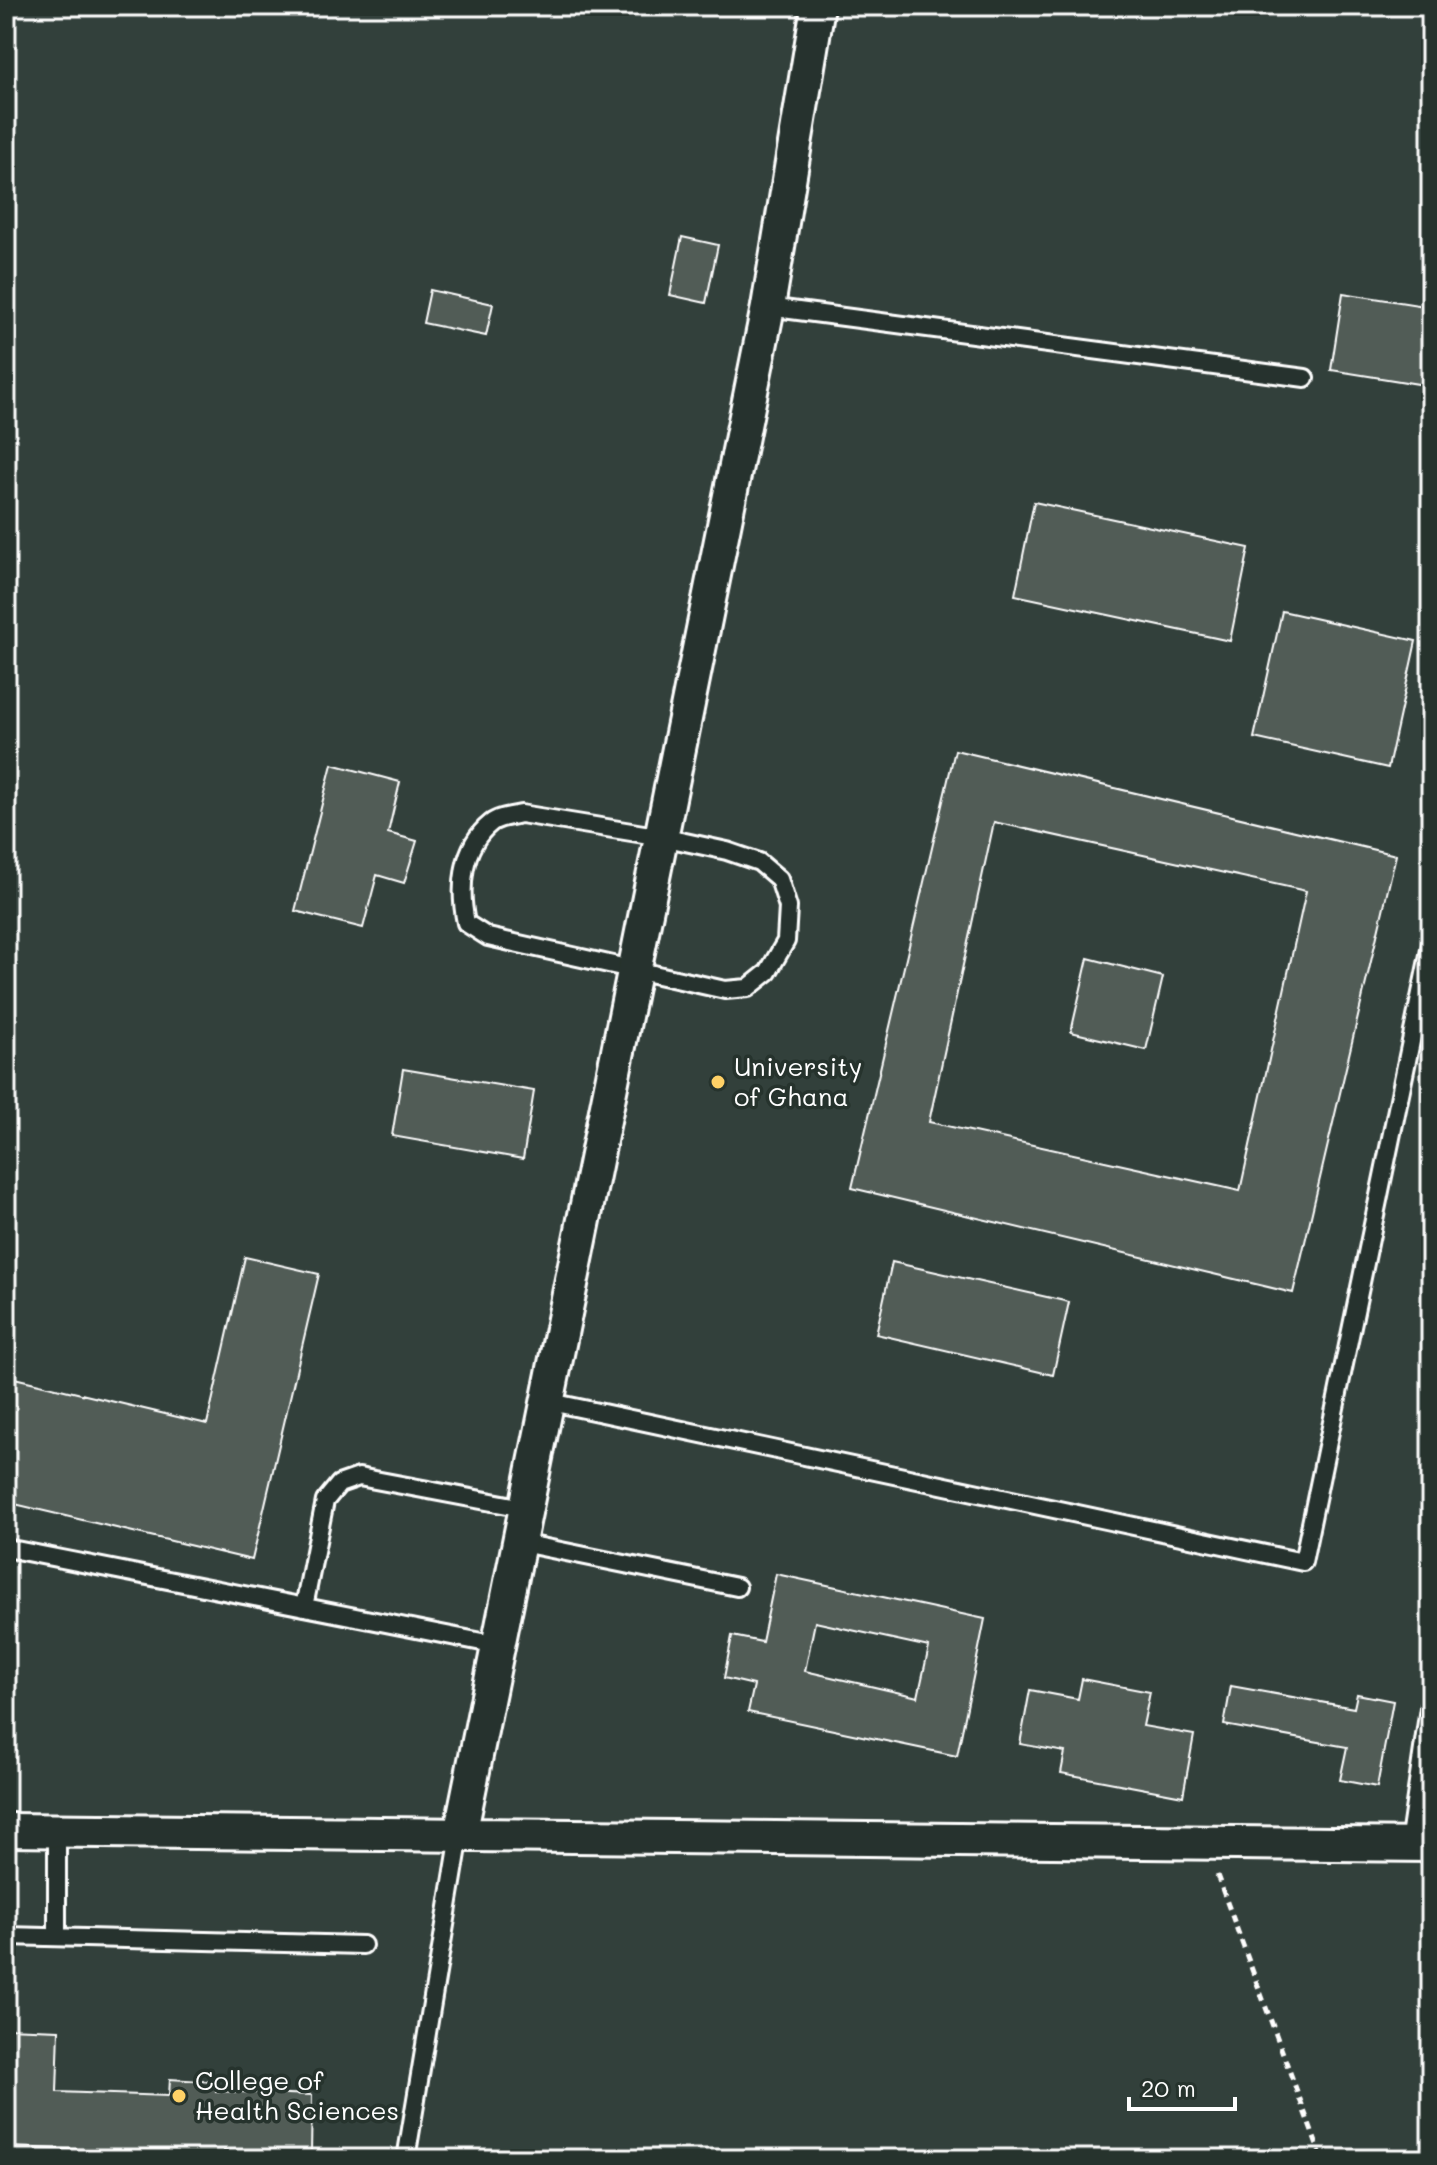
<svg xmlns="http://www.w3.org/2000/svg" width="1437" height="2165" viewBox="0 0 1437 2165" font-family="Mali,sans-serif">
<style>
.built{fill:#333f3a}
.building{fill:#515c57;stroke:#fff;stroke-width:2;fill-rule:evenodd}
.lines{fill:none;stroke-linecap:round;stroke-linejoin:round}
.lane-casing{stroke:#fff;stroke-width:22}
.street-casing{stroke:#fff;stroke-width:38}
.path{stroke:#fff;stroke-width:5;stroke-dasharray:8 6;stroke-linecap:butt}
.lane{stroke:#26332d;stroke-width:16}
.street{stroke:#26332d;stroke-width:32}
.poi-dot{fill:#ffd166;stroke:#26332d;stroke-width:3}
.labels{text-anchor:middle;stroke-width:7;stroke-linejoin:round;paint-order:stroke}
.poi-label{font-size:26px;fill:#fff;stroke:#26332d;text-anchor:start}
</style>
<rect width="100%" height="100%" fill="#26332d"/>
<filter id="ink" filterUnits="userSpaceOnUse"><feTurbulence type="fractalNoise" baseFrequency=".0125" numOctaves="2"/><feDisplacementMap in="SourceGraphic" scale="16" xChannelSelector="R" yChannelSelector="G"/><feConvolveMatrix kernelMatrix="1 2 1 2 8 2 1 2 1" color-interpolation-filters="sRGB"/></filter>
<g filter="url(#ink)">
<path class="built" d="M6 6H1431V2159H6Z"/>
<path class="building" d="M1414 6H1431V14Z
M682 237 718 245 706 303 670 295Z
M430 290 493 304 486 336 423 323Z
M1343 293 1431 307V386L1331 370Z
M1034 502 1249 548 1230 641 1015 595Z
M1282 611 1416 641 1388 768 1254 738Z
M955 750 1396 855 1293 1293 852 1188ZM994 822 1306 891 1240 1191 929 1122Z
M332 764 400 782 388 833 417 841 404 883 377 875 363 928 295 911Z
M1088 958 1163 977 1146 1050 1071 1032Z
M403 1069 534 1091 523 1159 392 1136Z
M245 1257 319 1274 252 1560 6 1502V1376L207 1424Z
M892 1262 1069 1302 1053 1375 876 1334Z
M776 1574 985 1619 957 1756 748 1712 754 1685 724 1678 732 1636 762 1642ZM815 1622 929 1647 918 1697 805 1671Z
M1082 1679 1150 1692 1143 1726 1194 1735 1183 1796 1061 1773 1065 1752 1020 1744 1030 1690 1078 1699Z
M1231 1686 1354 1708 1357 1694 1393 1701 1377 1787 1340 1780 1347 1747 1224 1725Z
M6 2028 59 2030 57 2092 169 2096 170 2079 217 2082 216 2091 312 2095 311 2154 224 2151V2159H153L154 2152 6 2147Z"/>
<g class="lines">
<g class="lane-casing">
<path id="lane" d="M768 307 1305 378
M521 814 662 837 727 851 759 862 779 879 788 907 786 941 768 972 748 988 725 990 488 937 466 923C459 889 461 847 491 823 498 817 512 816 521 814Z
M546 1401 1303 1562 1431 945
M517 1542 737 1587
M6 1548 497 1645
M304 1607 325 1501 339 1484 359 1477 524 1508
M1409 1845 1431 1694
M6 1936 363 1945
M57 1937V1831
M406 2159 460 1835"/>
</g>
<g class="street-casing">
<path id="street" d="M6 1830 1431 1845
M460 1835 768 307 818 6"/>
</g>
<path class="path" d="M1217 1875 1322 2159"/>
<use href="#lane" class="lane"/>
<use href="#street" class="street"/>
</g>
</g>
<g class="poi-dot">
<circle cx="718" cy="1082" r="8"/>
<circle cx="179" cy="2096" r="8"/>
</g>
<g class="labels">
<g class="poi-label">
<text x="734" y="1076">University<tspan x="734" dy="30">of Ghana</tspan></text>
<text x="195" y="2090">College of<tspan x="195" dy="30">Health Sciences</tspan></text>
</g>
</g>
<rect width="1437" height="2165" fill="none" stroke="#26332d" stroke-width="32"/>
<rect x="16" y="16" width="1405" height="2133" fill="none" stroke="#fff" stroke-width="3" filter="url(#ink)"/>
<path d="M1129 2097v12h106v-12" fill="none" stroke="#ffffff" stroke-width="4"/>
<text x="1141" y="2097" font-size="24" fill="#ffffff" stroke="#26332d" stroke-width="6" paint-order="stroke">20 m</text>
</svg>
